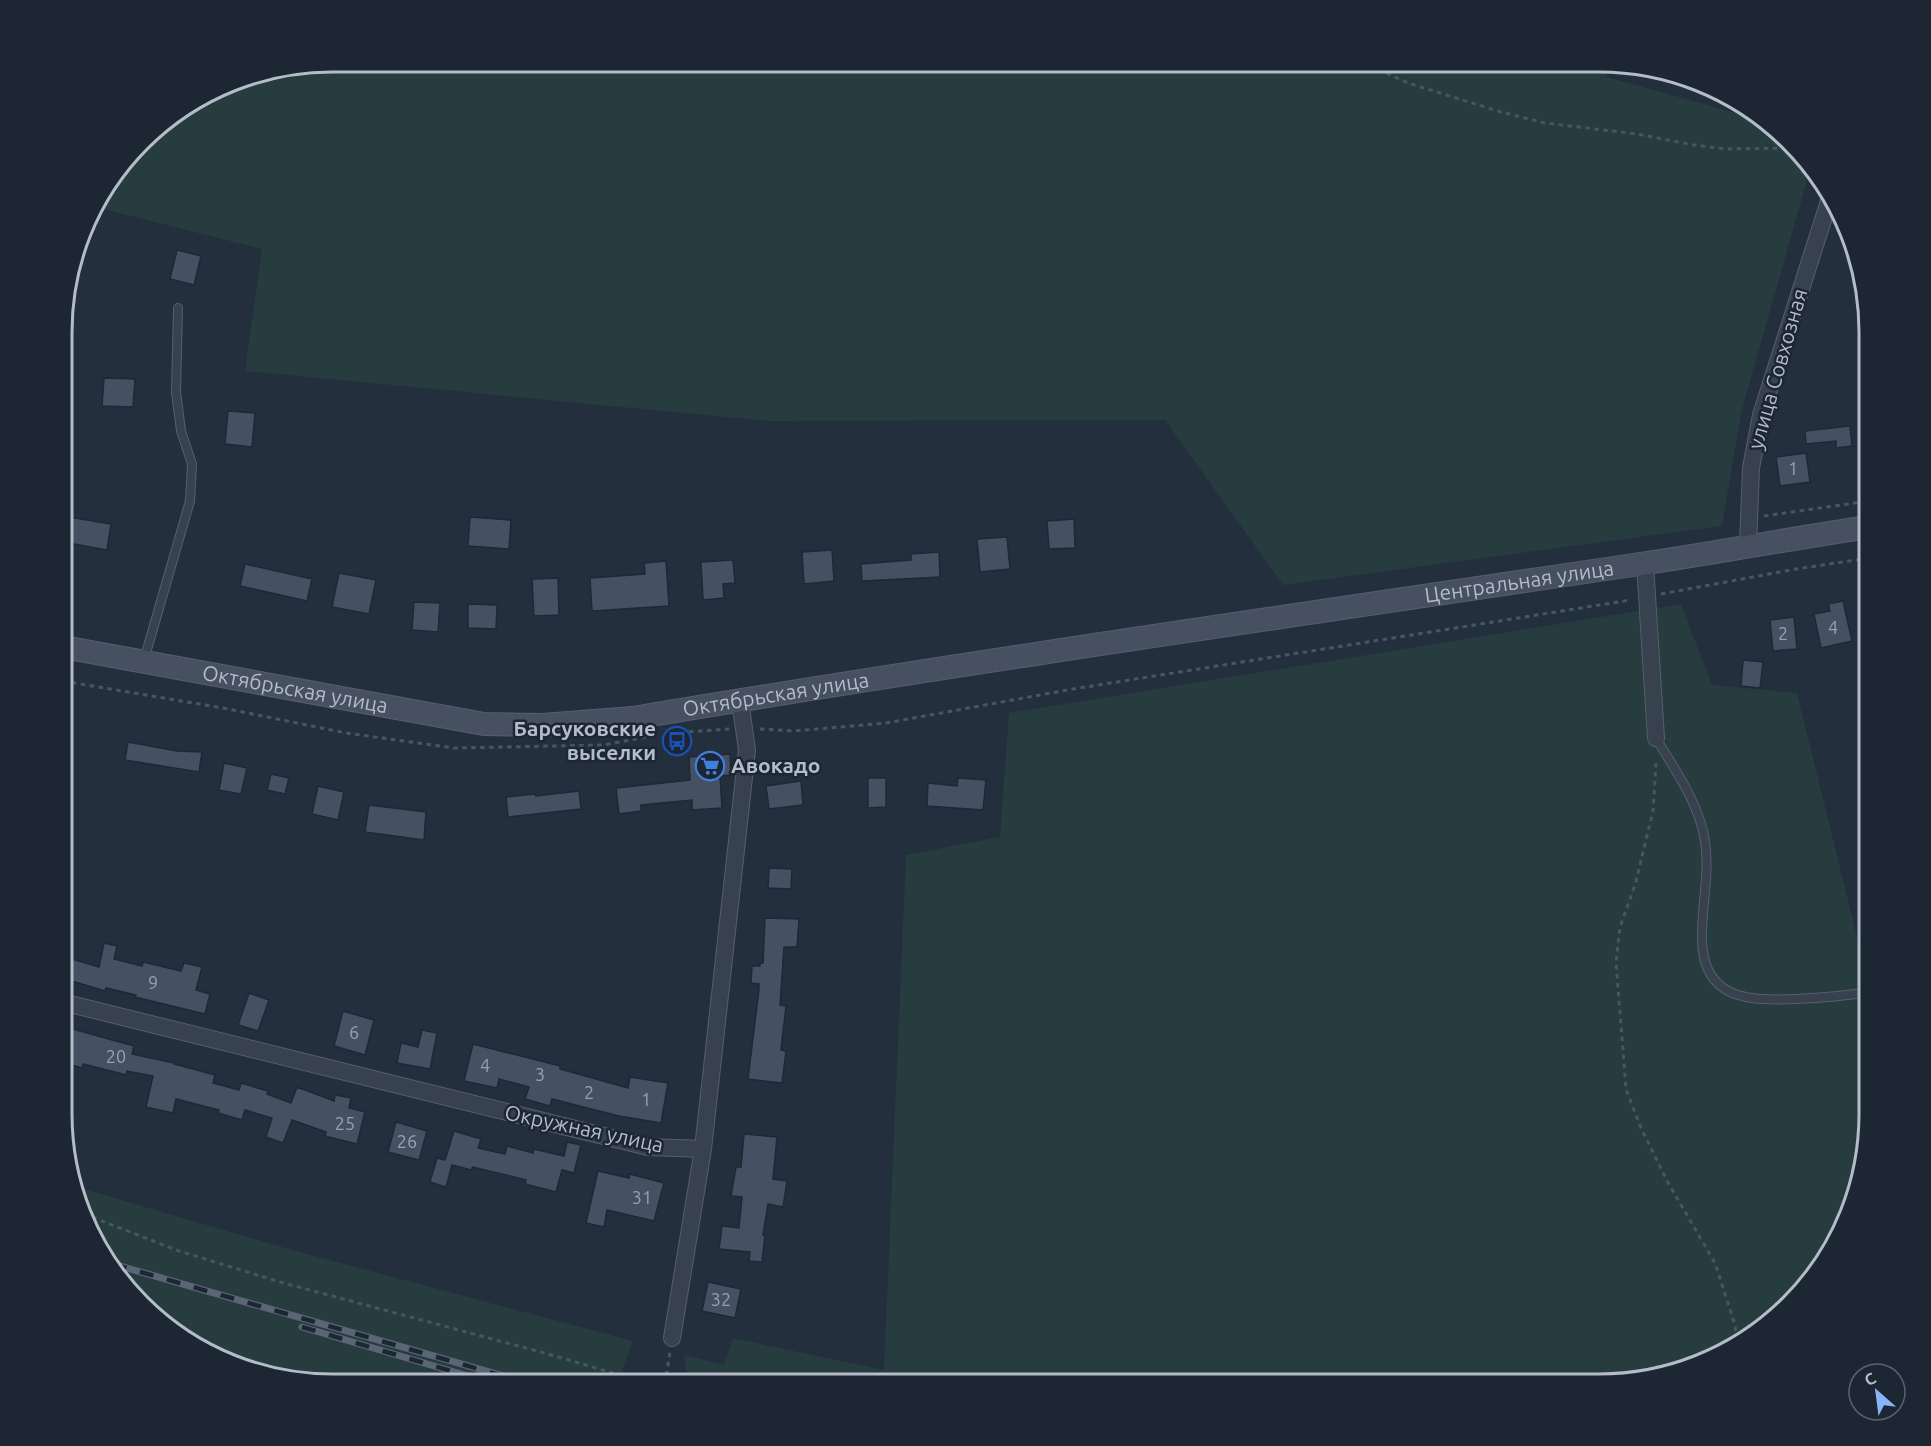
<svg xmlns="http://www.w3.org/2000/svg" width="1931" height="1446" viewBox="0 0 1931 1446" font-family="Ubuntu,sans-serif">
<style>
.green{fill:#263c3f}
.building{fill:#455162;stroke:#1f2835;stroke-width:1.5}
.lines{fill:none;stroke-linecap:round;stroke-linejoin:round}
.lane-casing{stroke:#565f6c;stroke-width:10}
.street-casing{stroke:#565f6c;stroke-width:18}
.secondary-casing{stroke:#565f6c;stroke-width:24}
.path{stroke:#44595c;stroke-width:3;stroke-dasharray:4.5 4.5;stroke-linecap:butt}
.lane{stroke:#38414e;stroke-width:8}
.street{stroke:#38414e;stroke-width:16}
.secondary{stroke:#465061;stroke-width:22}
.rail-casing{stroke:#5a6575;stroke-width:7}
.rail{stroke:#1d2633;stroke-width:4.5;stroke-dasharray:14;stroke-linecap:butt}
.labels{text-anchor:middle;stroke-width:5;stroke-linejoin:round;paint-order:stroke}
.number-label{font-size:18px;fill:#98a1af}
.street-label{font-size:21px;fill:#b4bcc9;stroke:#1d2633}
.poi-label{font-size:21px;font-weight:bold;fill:#b4bcc9;stroke:#1d2633;text-anchor:end}
.rim{fill:none;stroke:#b4bcc9;stroke-width:3}
</style>
<rect width="100%" height="100%" fill="#242f3e"/>
<path class="green" d="M332 62H1601L1607 77 1765 121 1777 129 1805 165 1807 180 1741 413 1722 526 1283 585 1165 420 768 421 245 371 262 249 103 209 92 214 98 197 154 128 245 76Z
M1681 604 1712 685 1797 693 1861 953 1869 958V1132L1849 1218 1803 1292 1718 1357 1599 1384H688L684 1355 724 1365 733 1338 884 1370 906 855 1000 837 1009 713Z
M77 1187 292 1250 633 1341 617 1384H315L229 1364 154 1317 90 1234Z"/>
<path class="building" d="M177 250 201 256 194 285 170 279Z
M104 378 135 379 133 407 102 406Z
M228 411 255 413 252 447 225 444Z
M1850 426 1852 446 1836 448V441L1806 444 1805 431Z
M1806 453 1810 482 1780 486 1776 457Z
M63 516 111 524 107 550 63 542Z
M470 517 511 520 509 549 468 546Z
M1074 519 1075 548 1049 549 1047 521Z
M1007 537 1010 569 980 572 977 539Z
M832 550 834 581 804 584 802 552Z
M939 552 940 577 862 581 861 564 911 560V554Z
M733 560 735 583 723 584 724 598 703 600 701 562Z
M666 561 669 606 592 611 590 578 645 574 644 563Z
M245 564 312 579 307 601 240 586Z
M339 573 376 580 369 614 332 607Z
M558 578 559 615 534 616 532 579Z
M1843 601 1852 641 1821 648 1814 614 1830 611 1828 604Z
M414 602 440 603 438 632 412 630Z
M468 604 497 605 496 629 468 628Z
M1794 617 1797 649 1773 651 1770 620Z
M1743 660 1763 662 1760 688 1741 686Z
M128 742 177 751 202 752 199 772 125 760Z
M730 754 731 775 720 776 722 808 692 810V800L641 805V811L619 814 616 788 690 780 689 757Z
M224 763 247 768 241 794 219 790Z
M271 774 289 778 285 794 267 790Z
M868 778H886V807L868 808Z
M958 778 986 780 983 810 927 806 928 783 957 786Z
M801 781 803 805 769 809 766 786Z
M318 786 344 792 338 820 312 814Z
M579 791 581 809 508 817 506 797 535 794 536 796Z
M369 805 426 812 424 840 365 832Z
M769 868 792 869 791 889 768 888Z
M765 918 799 919 797 947H784L780 1005 786 1006 781 1050 786 1051 782 1083 748 1079 759 989V984L751 983 752 966H760V963H763Z
M104 943 117 946 114 959 142 966 143 962 181 971 184 963 202 967 196 990 210 994 205 1014 135 997 136 995 106 988 105 991 62 978V956L99 967Z
M249 993 269 1000 258 1031 238 1025Z
M343 1011 374 1020 365 1055 334 1046Z
M62 1026 134 1046 132 1054 174 1063V1064L215 1075 213 1083 239 1090 241 1083 268 1091 267 1094 291 1103 297 1087 334 1101 335 1095 351 1098 349 1108 365 1112 357 1144 325 1136 326 1132 292 1120 283 1143 266 1137 272 1118 245 1110 242 1120 218 1113 219 1110 176 1099 173 1113 146 1107 153 1076 127 1071 126 1075 83 1064 82 1068 62 1062Z
M422 1030 437 1033 430 1069 397 1063 401 1043 418 1047Z
M473 1044 560 1066V1069L628 1088 630 1077 668 1083 661 1123 619 1116 552 1099 550 1106 525 1099 529 1087 499 1079 497 1088 464 1081Z
M396 1122 427 1131 419 1160 388 1152Z
M454 1131 481 1139 478 1148 505 1154 507 1146 533 1153 534 1149 564 1156 567 1142 581 1145 574 1173 562 1170 556 1192 525 1184 526 1180 473 1167 471 1170 452 1165 446 1187 430 1182 437 1158 445 1160Z
M744 1134 777 1137 773 1179 787 1181 783 1207 768 1204 763 1235H765L762 1262 749 1261 750 1252 719 1249 722 1226 739 1228 742 1197 731 1196 736 1167H741Z
M598 1171 629 1178 630 1174 664 1183 654 1221 607 1210 604 1227 586 1223Z
M708 1282 741 1289 735 1318 702 1311Z"/>
<g class="lines">
<g class="lane-casing">
<path id="lane" d="M144 660 190 501 192 464 181 431 176 392 178 308
M1656 738C1675 770 1699 803 1705 841 1710 875 1701 908 1702 941 1704 1000 1749 1001 1796 999 1820 998 1845 996 1869 992"/>
</g>
<g class="street-casing">
<path id="street" d="M1748 545 1751 468 1761 415 1830 198
M1645 564 1656 738
M62 1002 648 1147 703 1149 747 750 740 700
M672 1338 703 1149"/>
</g>
<g class="secondary-casing">
<g id="secondary">
<path id="s1" d="M63 647 484 724 543 725 633 718C968 662 1304 614 1640 564 1716 553 1793 538 1869 527"/>
</g>
</g>
<path class="path" d="M1362 62 1408 83 1501 112 1545 123 1637 134 1694 145 1726 149 1792 148
M1764 516 1869 501
M1661 594 1796 569 1869 558
M63 681 228 709 346 733 454 748 603 745 652 736
M760 729 794 731 886 723 1073 689 1631 600
M671 733 730 729
M1656 763 1653 811 1635 885 1620 927 1616 962 1626 1089 1641 1128 1667 1181 1715 1263 1735 1325 1737 1342
M84 1214 179 1251 280 1282 548 1354 627 1377 641 1384
M665 1384 670 1352"/>
<use href="#lane" class="lane"/>
<use href="#street" class="street"/>
<use href="#secondary" class="secondary"/>
<g class="rail-casing">
<path id="rail" d="M113 1264 531 1384
M302 1327 495 1384"/>
</g>
<use href="#rail" class="rail"/>
</g>
<defs>
<g id="bus-ring" transform="scale(1.5)"><circle r="9.5" fill="#1d2633" stroke="#1a4fb4" stroke-width="1.5"/><path d="M-5-6H5V4H4V6H2V4H-2V6H-4V4H-5ZM-3.5-4V0h7V-4ZM-3.5 1.2v1.5H-2V1.2ZM2 1.2v1.5H3.5V1.2Z" fill="#1a4fb4"/></g>
<g id="supermarket-ring" transform="scale(1.5)"><circle r="9.5" fill="#1d2633" stroke="#3f7fe0" stroke-width="1.5"/><path d="M-6-5.5h2.5l.6 2H6L4.5 2H-2.5L-4.4-4H-6ZM-1.5 3.2a1.3 1.3 0 1 0 .1 0ZM3 3.2a1.3 1.3 0 1 0 .1 0Z" fill="#3f7fe0"/></g>
</defs>
<g fill-rule="evenodd">
<use href="#bus-ring" x="677" y="741"/>
<use href="#supermarket-ring" x="710" y="766"/>
</g>
<g class="labels">
<g class="number-label">
<text x="1793" y="475">1</text>
<text x="1833" y="634">4</text>
<text x="1783" y="640">2</text>
<text x="153" y="989">9</text>
<text x="354" y="1039">6</text>
<text x="116" y="1063">20</text>
<text x="485" y="1072">4</text>
<text x="540" y="1081">3</text>
<text x="589" y="1099">2</text>
<text x="646" y="1106">1</text>
<text x="345" y="1130">25</text>
<text x="407" y="1148">26</text>
<text x="642" y="1204">31</text>
<text x="721" y="1306">32</text>
</g>
<g class="street-label">
<text transform="translate(1778 369) rotate(-74)" y="7">улица Совхозная</text>
<text dy="7" stroke="none"><textPath href="#s1" startOffset="1474">Центральная улица</textPath></text>
<text dy="7" stroke="none"><textPath href="#s1" startOffset="236">Октябрьская улица</textPath></text>
<text dy="7" stroke="none"><textPath href="#s1" startOffset="722">Октябрьская улица</textPath></text>
<text transform="translate(584 1129) rotate(12)" y="7">Окружная улица</text>
</g>
<g class="poi-label">
<text x="656" y="736">Барсуковские<tspan x="656" dy="24">выселки</tspan></text>
<text x="731" y="773" text-anchor="start">Авокадо</text>
</g>
</g>
<path d="M0 0H1931V1446H0ZM332 72H1599A260 260 0 0 1 1859 332V1114A260 260 0 0 1 1599 1374H332A260 260 0 0 1 72 1114V332A260 260 0 0 1 332 72Z" fill="#1d2633" fill-rule="evenodd"/>
<path class="rim" d="M332 72H1599A260 260 0 0 1 1859 332V1114A260 260 0 0 1 1599 1374H332A260 260 0 0 1 72 1114V332A260 260 0 0 1 332 72Z"/>
<g transform="translate(1877 1392) rotate(332)"><circle r="28" fill="#1d2633" stroke="#59626f" stroke-width="1.5"/>
<path d="M0-4.5L10 22L0 15L-10 22Z" fill="#8ab4f8"/>
<text y="-9" font-size="16" font-weight="bold" text-anchor="middle" fill="#b4bcc9">С</text>
</g>
</svg>
